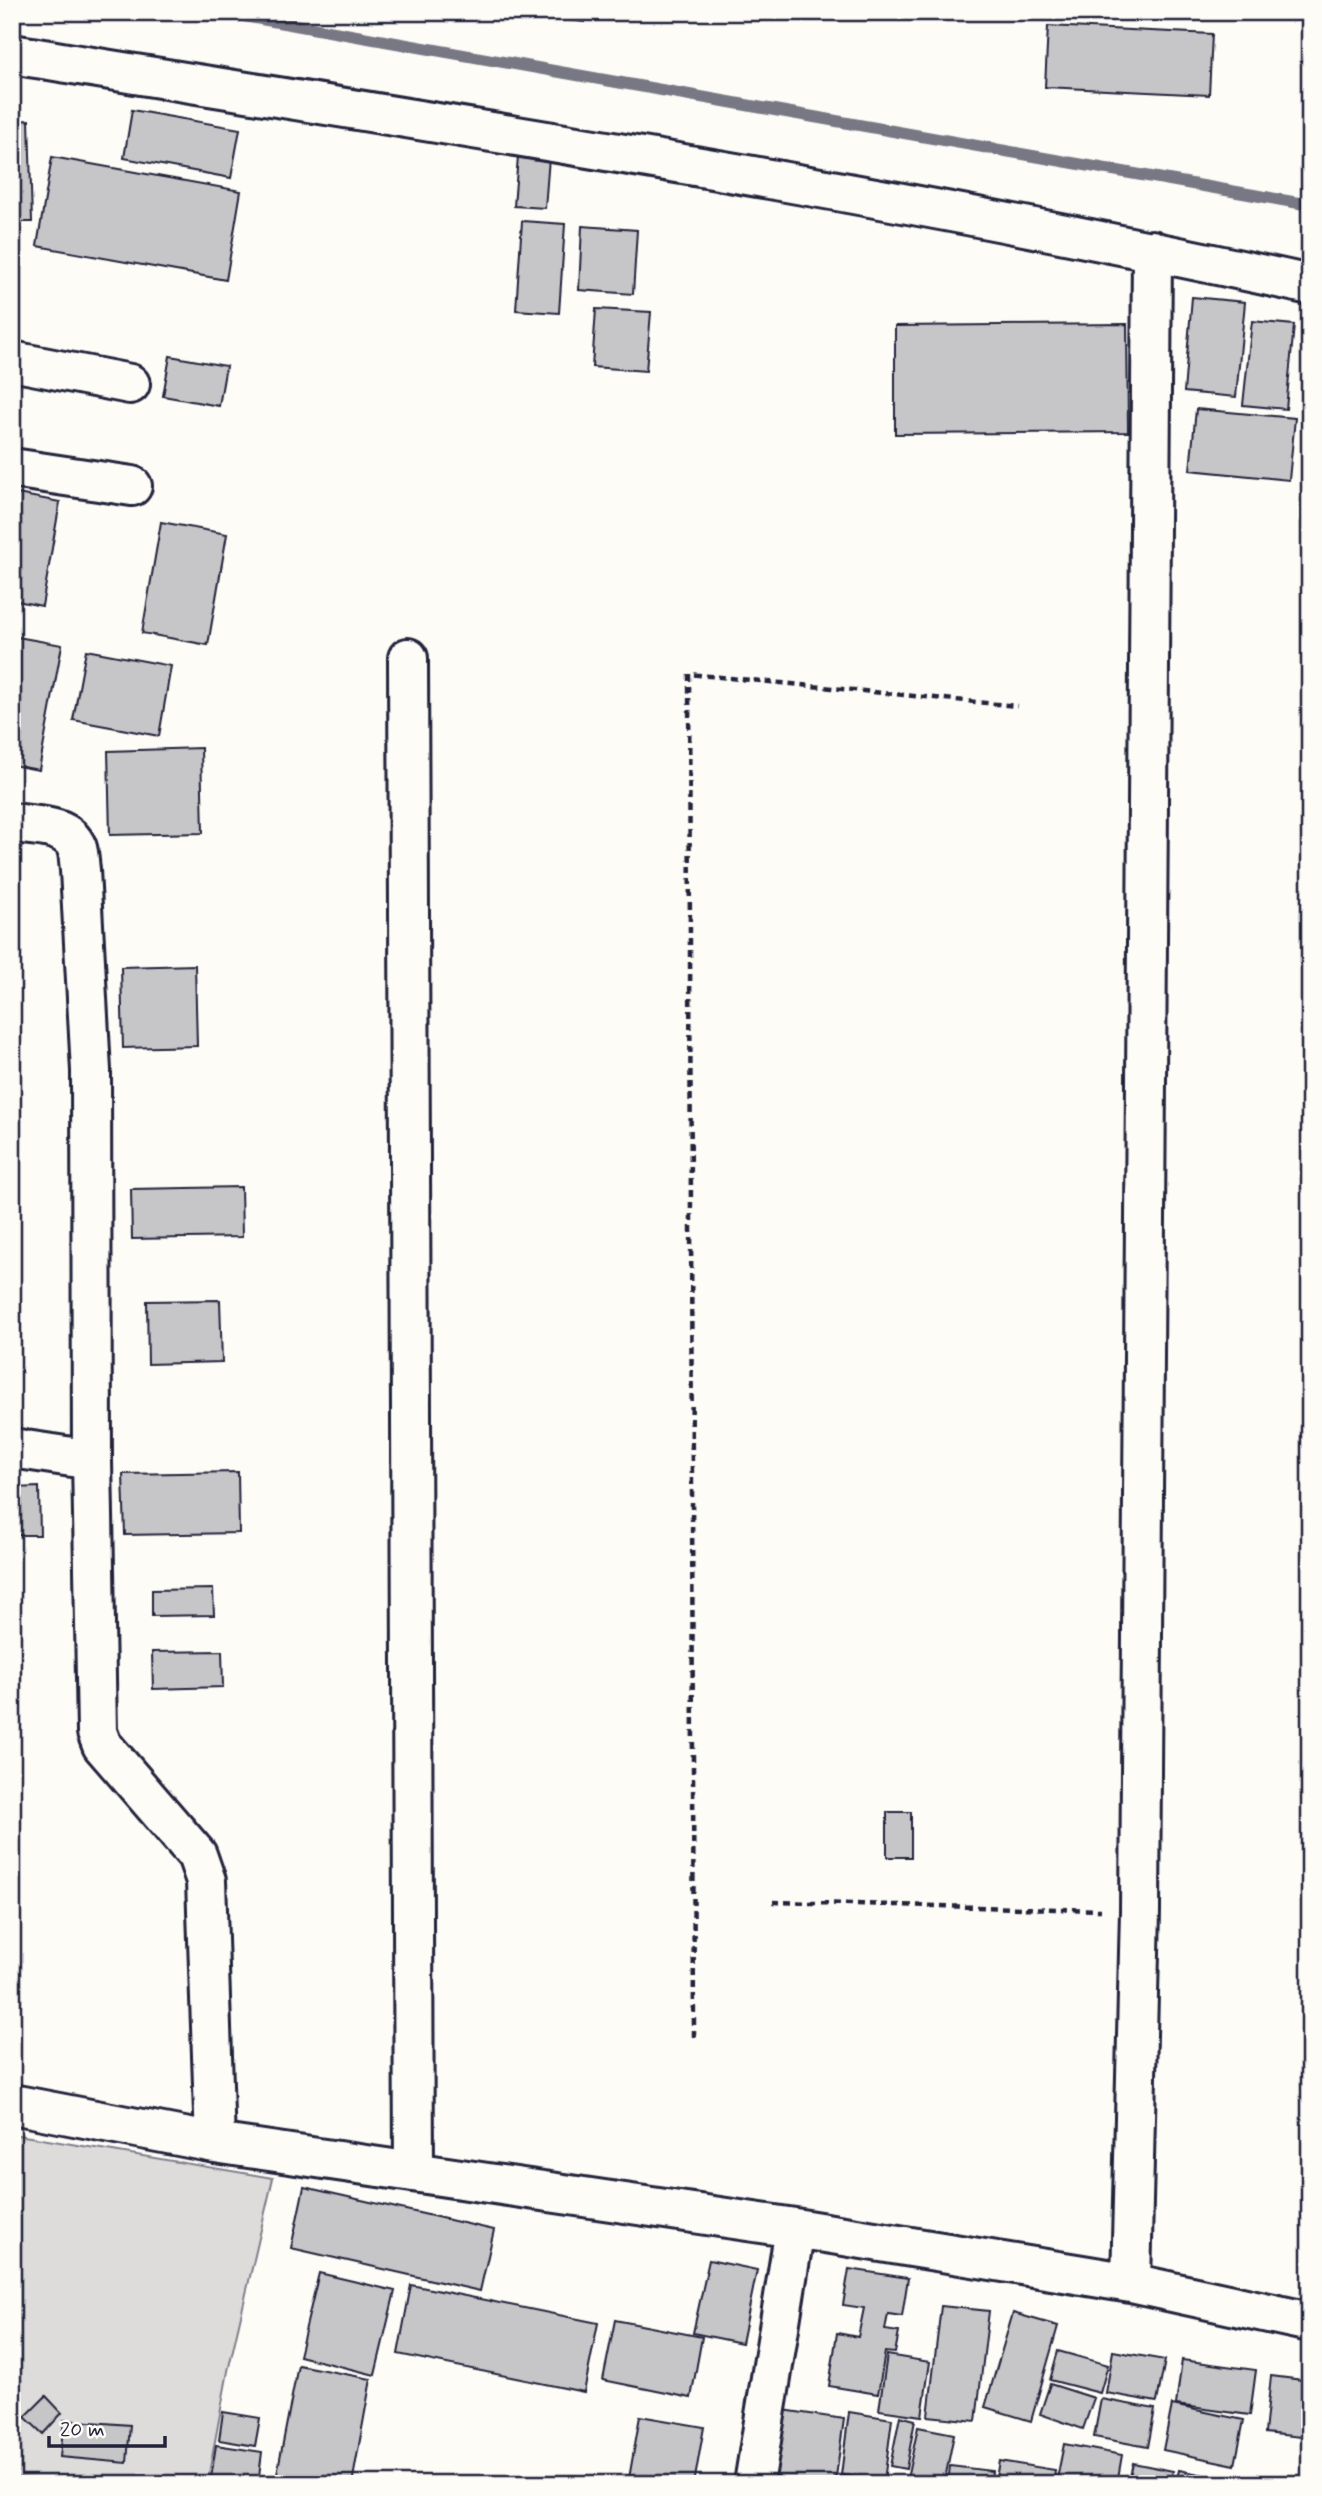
<svg xmlns="http://www.w3.org/2000/svg" width="1322" height="2496" viewBox="0 0 1322 2496" font-family="Mynerve,sans-serif">
<style>
.green{fill:#dddcdb;stroke:#807f8b;stroke-width:2}
.lines{fill:none;stroke-linecap:round;stroke-linejoin:round}
.stream{stroke:#787885;stroke-width:12}
.building{fill:#c6c6c8;stroke:#22223b;stroke-width:2}
.minor-casing{stroke:#22223b;stroke-width:44}
.path{stroke:#22223b;stroke-width:4.5;stroke-dasharray:7 5;stroke-linecap:butt}
.minor{stroke:#fdfcf7;stroke-width:38}
</style>
<rect width="100%" height="100%" fill="#fdfcf7"/>
<filter id="ink" filterUnits="userSpaceOnUse"><feTurbulence type="fractalNoise" baseFrequency=".0143" numOctaves="2"/><feDisplacementMap in="SourceGraphic" scale="14" xChannelSelector="R" yChannelSelector="G"/><feConvolveMatrix kernelMatrix="1 2 1 2 8 2 1 2 1" color-interpolation-filters="sRGB"/></filter>
<g filter="url(#ink)">
<path class="green" d="M12 2134 273 2178 228 2371 207 2484H61L60 2481 12 2477Z"/>
<g class="lines">
<path class="stream" d="M221 12 1310 205"/>
</g>
<path class="building" d="M525 12H585L584 22 524 15Z
M1048 26 1212 34 1209 95 1045 87Z
M132 110 240 129 231 178 124 158Z
M29 120 32 222H12V121Z
M518 156 549 158 545 208 514 206Z
M52 157 241 191 226 280 37 246Z
M522 221 565 224 559 313 516 310Z
M582 226 637 230 633 294 579 290Z
M1192 297 1245 302 1236 397 1184 392Z
M596 309 651 312 646 371 592 367Z
M1252 321 1294 325 1286 409 1243 405Z
M1127 324 1128 432 895 434V326Z
M170 356 226 366 219 406 163 396Z
M1196 409 1295 418 1289 480 1190 470Z
M12 493 60 502 42 606 12 600Z
M161 522 227 534 208 645 142 633Z
M12 636 62 645 39 770 12 765Z
M86 650 171 666 159 736 73 720Z
M201 748 203 833 110 835 108 751Z
M195 965 197 1046 123 1048 121 967Z
M241 1187 242 1237 132 1239 131 1189Z
M220 1300 222 1362 148 1364 147 1301Z
M238 1472 239 1533 125 1535 123 1474Z
M39 1487 40 1535H12V1488Z
M213 1589 214 1615 152 1616V1590Z
M222 1651 223 1687 153 1689 152 1652Z
M887 1812H911V1857H887Z
M304 2187 494 2230 480 2291 291 2248Z
M709 2260 757 2270 742 2343 693 2333Z
M849 2269 908 2278 902 2316 888 2314 885 2330 899 2332 895 2353 885 2352 878 2394 829 2386 837 2333 858 2337 864 2308 843 2305Z
M319 2273 395 2291 375 2375 299 2356Z
M411 2285 598 2323 584 2392 398 2354Z
M941 2306 989 2311 976 2421 928 2416Z
M1013 2313 1058 2326 1031 2421 985 2407Z
M615 2320 702 2337 691 2398 603 2380Z
M1058 2351 1108 2365 1100 2393 1050 2380Z
M1113 2351 1165 2360 1157 2402 1106 2393Z
M887 2355 930 2362 922 2416 879 2410Z
M1182 2360 1256 2370 1250 2415 1176 2405Z
M298 2365 371 2379 352 2484H275Z
M1271 2376 1310 2381V2438L1265 2433Z
M1050 2384 1094 2398 1083 2429 1040 2414Z
M46 2396 62 2413 43 2434 25 2417Z
M1101 2399 1155 2409 1148 2447 1094 2437Z
M1172 2405 1244 2420 1235 2465 1163 2450Z
M783 2410 844 2419 835 2484H772Z
M223 2412 260 2418 255 2446 219 2440Z
M849 2412 892 2419 884 2481 841 2475Z
M640 2416 704 2427 694 2484H628Z
M900 2416 915 2420 906 2469 890 2466Z
M64 2420 130 2425 127 2463 60 2457Z
M918 2427 954 2434 944 2484H906Z
M1064 2444 1122 2455 1117 2484H1056Z
M216 2445 262 2452 258 2484H210Z
M999 2461 1055 2470 1053 2484H995Z
M1133 2463 1173 2471 1170 2484H1128Z
M950 2466 992 2471 990 2484H948Z
M1179 2470 1225 2479 1224 2484H1176Z
M839 2479 874 2484H838Z"/>
<g class="lines">
<g class="minor-casing">
<path id="minor" d="M12 54C446 125 881 190 1310 285
M12 361 130 384
M12 468 132 486
M408 658 414 2172
M12 823C33 826 68 824 77 848 79 854 79 863 80 870L91 1071 92 1460 97 1732 102 1745 197 1855 206 1881 215 2143
M12 1448 92 1460
M12 2104 215 2143 795 2228 1131 2283 1310 2322
M1131 2283 1140 1911 1152 250
M754 2484 795 2228"/>
</g>
<path class="path" d="M773 1902 1101 1910
M694 2037 689 674 1017 706"/>
<use href="#minor" class="minor"/>
</g>
</g>
<rect width="1322" height="2496" fill="none" stroke="#fdfcf7" stroke-width="42"/>
<rect x="21" y="21" width="1280" height="2454" fill="none" stroke="#22223b" stroke-width="2.5" filter="url(#ink)"/>
<path d="M49 2436v10h116v-10" fill="none" stroke="#22223b" stroke-width="3.5"/>
<text x="60" y="2436" font-size="21" fill="#22223b" stroke="#fdfcf7" stroke-width="5" paint-order="stroke">20 m</text>
</svg>
